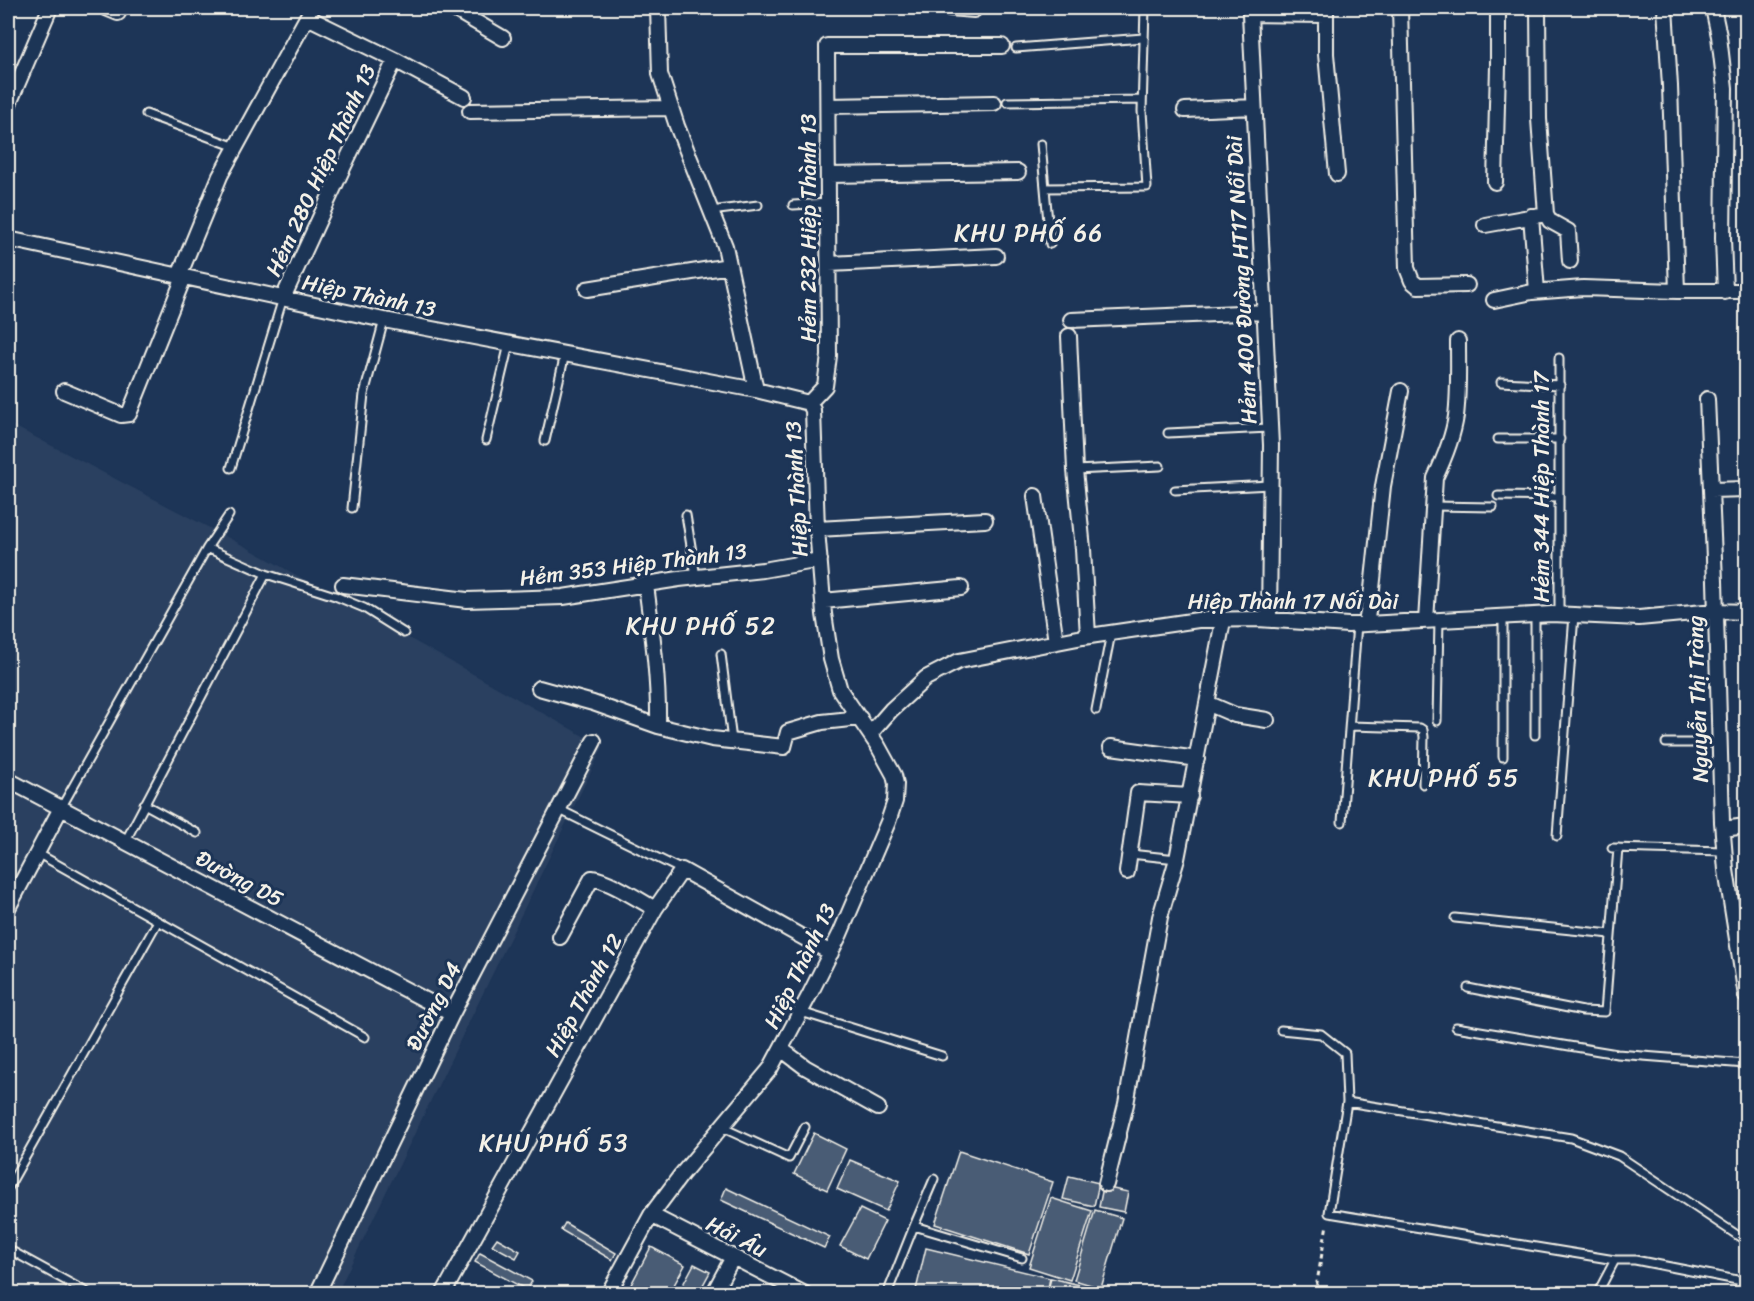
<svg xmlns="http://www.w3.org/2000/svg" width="1754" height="1301" viewBox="0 0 1754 1301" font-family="Sriracha,sans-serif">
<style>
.built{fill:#2a4060}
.building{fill:#485b74;stroke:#f4f1e8;stroke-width:1.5}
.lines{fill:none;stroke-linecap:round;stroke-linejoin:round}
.service-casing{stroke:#f4f1e8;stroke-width:11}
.minor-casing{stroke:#f4f1e8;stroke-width:18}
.path{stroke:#f4f1e8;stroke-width:3;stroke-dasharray:4.5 4.5;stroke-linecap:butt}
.service{stroke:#1d3557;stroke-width:7}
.minor{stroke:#1d3557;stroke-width:14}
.labels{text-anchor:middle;stroke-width:6;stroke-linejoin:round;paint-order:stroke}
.street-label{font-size:22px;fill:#f4f1e8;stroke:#1d3557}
.neighbourhood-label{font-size:24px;letter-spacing:1.5px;fill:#f4f1e8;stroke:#1d3557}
</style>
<rect width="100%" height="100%" fill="#1d3557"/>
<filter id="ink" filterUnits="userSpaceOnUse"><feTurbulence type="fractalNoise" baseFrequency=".0167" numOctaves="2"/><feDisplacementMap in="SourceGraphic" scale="12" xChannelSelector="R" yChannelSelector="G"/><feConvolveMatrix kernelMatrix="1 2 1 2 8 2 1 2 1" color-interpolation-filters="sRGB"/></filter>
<g filter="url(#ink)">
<path class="built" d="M8 423 248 548 603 747 337 1293H8Z"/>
<path class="building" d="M814 1133 846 1149 827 1190 794 1174Z
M959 1151 1053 1182 1029 1254 935 1224Z
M850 1160 900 1181 886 1211 837 1189Z
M1069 1176 1099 1183 1094 1206 1063 1199Z
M1103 1187 1128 1192 1124 1212 1099 1207Z
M726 1188 830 1237 824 1248 721 1200Z
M1051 1198 1092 1211 1070 1280 1029 1267Z
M860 1209 885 1221 866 1259 840 1246Z
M1095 1210 1122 1218 1101 1288 1074 1280Z
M565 1223 616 1253 612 1260 561 1230Z
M497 1238 520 1251 516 1258 492 1245Z
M651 1247 685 1265 669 1294H626Z
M926 1248 1050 1278 1047 1294H915Z
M480 1253 532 1281 527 1290 475 1262Z
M694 1264 710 1272 698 1294H678Z
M1051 1278 1105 1291 1104 1294H1047Z"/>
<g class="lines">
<g class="service-casing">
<path id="service" d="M1016 48 1143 38
M1007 102 1142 100
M146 114 236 147
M1041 144 1050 244
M1045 188 1147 187 1142 111 1145 8
M793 205 829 203
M711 211 758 205
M1501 382 1560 385
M1168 433 1269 428
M1498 439H1560
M486 440 509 344
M545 441 565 354
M231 468 283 298
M1075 470 1160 466
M1175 490 1270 485
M1498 496 1559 497
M1433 506 1493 507
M352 508 364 394 384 320
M686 515 696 577
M207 548 266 574 335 596 364 608 404 633
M1559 615V358
M1503 617V757
M721 654 732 741
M1096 710 1111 633
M1437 721 1439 620
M1350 726 1420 728 1423 730 1424 737 1423 784
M1535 735V615
M1666 743H1720
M144 804 197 833
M61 808 207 548 229 515
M558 809 682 870
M1342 822 1357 624
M1557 836 1574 615
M125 842 266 574
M1612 848 1724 851
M37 853 365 1037
M1130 854 1177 859
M1455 918 1611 934
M1468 988 1583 1011 1605 1012 1618 848
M801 1012 942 1056
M1456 1027 1617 1054 1746 1064
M1281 1030 1321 1034 1345 1053 1347 1102 1571 1138 1619 1156 1746 1241
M1347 1102 1329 1213 1615 1260
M721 1127 789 1158 805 1127
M8 1188 158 921
M914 1226 934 1179
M8 1249 90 1294
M887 1294 914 1226 1022 1258
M1597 1294 1615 1260H1635L1742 1281
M1736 1294 1742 1281H1744"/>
</g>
<g class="minor-casing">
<path id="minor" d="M106 8 118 13
M452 8 503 38
M658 8 660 74 677 126 725 246 756 390
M949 8 974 10
M1326 8V54L1337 174
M1400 8 1407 268 1412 281 1418 286 1467 285
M1713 8 1719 36 1725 88 1723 238 1725 292
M307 17 395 60 464 97
M8 106 50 8
M828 106 994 103
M1185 110 1254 107
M470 111 671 108
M828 175 1018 172
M1495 182 1498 66V8
M1546 214 1550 221 1568 231 1570 261
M1531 216 1537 291
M1485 225 1546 214 1539 119 1538 8
M8 239 384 320 756 390 809 403 813 410 817 529 824 614 831 659 840 690 878 746 894 775 896 784 895 801 888 822 840 934 810 994 770 1069 681 1175 651 1215 608 1294
M829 264 996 256
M179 276 220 176 312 8
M587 289 729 266
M1677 291H1746
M283 298 341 172 395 60
M1494 300 1532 292 1583 288 1677 291 1670 86 1665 8
M1071 320 1264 312
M1069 336 1075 470 1083 549 1088 636
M64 391 121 415 129 414 184 277
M1707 399 1715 581 1722 822 1726 870 1746 996
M809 403 825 386 829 356 827 46H1002
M1711 490 1746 489
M1035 496 1056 642
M817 529 985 520
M343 585 467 600 563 597 679 579 763 570 820 560
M646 585C652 631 659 679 658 726
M823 601 961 588
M1269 620 1271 445 1250 14 1326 15
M1426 621 1435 478C1444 459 1453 437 1456 416 1459 392 1458 366 1458 341
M1366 623 1372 589 1383 486 1401 391
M539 688 593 703 658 726 712 739 784 747 788 732 822 722 860 718
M1207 703 1235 715 1267 720
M870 734 891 710 926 678 959 661 1083 637 1198 620 1258 619 1348 625 1552 614 1639 618 1715 611 1746 612
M1111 747 1197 759
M8 780 452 1014
M1723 829 1746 826
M1127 872 1138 793 1190 796
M8 908 61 808
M560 937 592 878C609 880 639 900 655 909
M781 1049 805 1067 878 1108
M1106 1184 1126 1104 1160 917 1177 859 1223 621
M651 1215 805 1294
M317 1294 452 1014 594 741
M443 1294 655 909 682 870 831 953
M713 1294 733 1257"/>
</g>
<path class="path" d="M1315 1294 1327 1224"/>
<use href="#service" class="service"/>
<use href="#minor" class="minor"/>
</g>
</g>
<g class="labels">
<g class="street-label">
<text transform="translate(320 170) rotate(-65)" y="8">Hẻm 280 Hiệp Thành 13</text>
<text transform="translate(808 228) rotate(-90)" y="8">Hẻm 232 Hiệp Thành 13</text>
<text transform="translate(1241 280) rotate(-93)" y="8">Hẻm 400 Đường HT17 Nối Dài</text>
<text transform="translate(369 295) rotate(12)" y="8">Hiệp Thành 13</text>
<text transform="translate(1541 487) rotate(-90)" y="8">Hẻm 344 Hiệp Thành 17</text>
<text transform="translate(796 489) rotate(-93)" y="8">Hiệp Thành 13</text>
<text transform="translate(633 564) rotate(-7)" y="8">Hẻm 353 Hiệp Thành 13</text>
<text x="1293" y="609">Hiệp Thành 17 Nối Dài</text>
<text transform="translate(1697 699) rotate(-92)" y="8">Nguyễn Thị Tràng</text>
<text transform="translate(240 878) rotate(28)" y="8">Đường D5</text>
<text transform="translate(799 966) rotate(-64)" y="8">Hiệp Thành 13</text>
<text transform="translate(583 995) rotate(-61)" y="8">Hiệp Thành 12</text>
<text transform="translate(433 1006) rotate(-63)" y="8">Đường D4</text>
<text transform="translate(737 1236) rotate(27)" y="8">Hải Âu</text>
</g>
<g class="neighbourhood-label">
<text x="1029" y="241">KHU PHỐ 66</text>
<text x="701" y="634">KHU PHỐ 52</text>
<text x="1444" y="786">KHU PHỐ 55</text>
<text x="554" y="1151">KHU PHỐ 53</text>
</g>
</g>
<rect width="1754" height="1301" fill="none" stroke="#1d3557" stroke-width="30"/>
<rect x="15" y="15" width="1724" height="1271" fill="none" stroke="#f4f1e8" stroke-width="2" filter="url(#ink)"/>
</svg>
